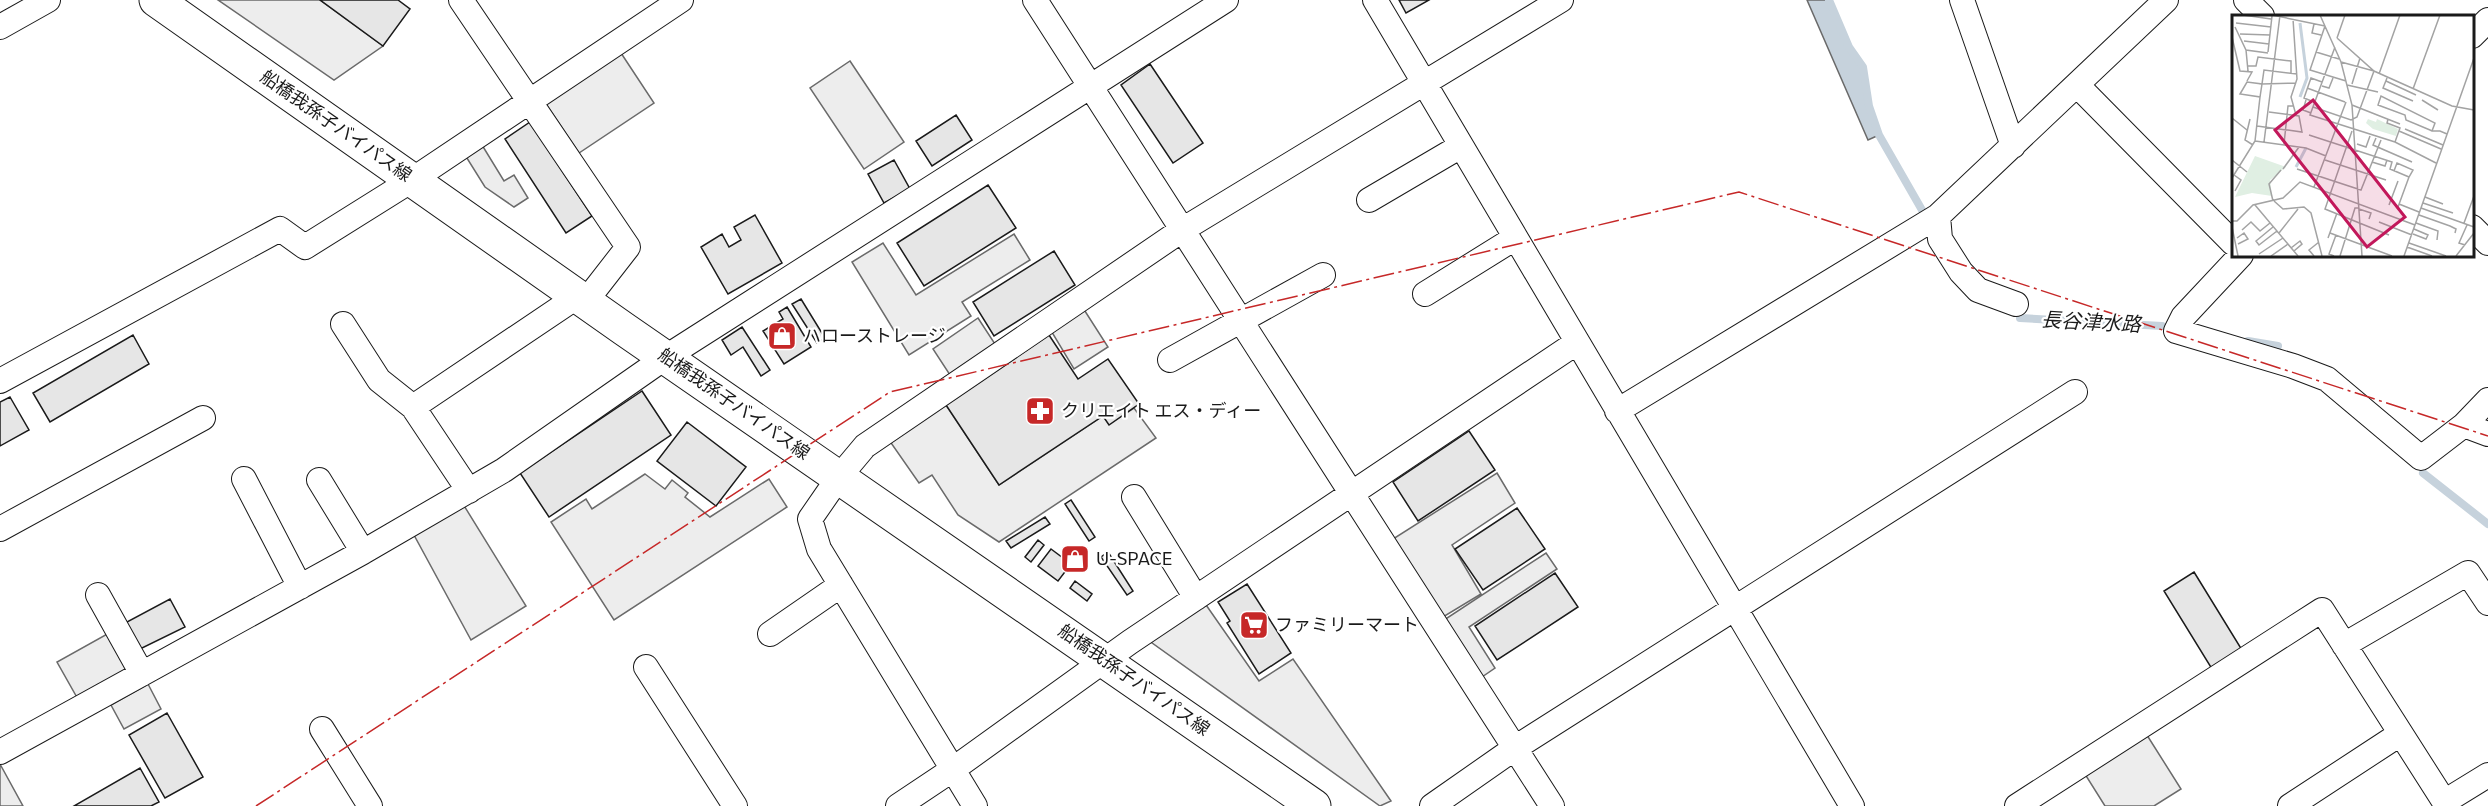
<svg xmlns="http://www.w3.org/2000/svg" width="2488" height="806" viewBox="0 0 2488 806" font-family="Commissioner,'Noto Sans JP',sans-serif">
<style>
.parking{fill:#ededed;stroke:#6a6a6a;stroke-width:1.5}
.water{fill:#c6d2dc;stroke:#6a6a6a;stroke-width:1.5}
.lines{fill:none;stroke-linecap:round;stroke-linejoin:round}
.stream{stroke:#c6d2dc;stroke-width:8}
.building{fill:#e6e6e6;stroke:#1a1a1a;stroke-width:1.5}
.street-casing{stroke:#1a1a1a;stroke-width:26}
.secondary-casing{stroke:#1a1a1a;stroke-width:35}
.street{stroke:#fff;stroke-width:24}
.secondary{stroke:#fff;stroke-width:33}
.power{stroke:#c62828;stroke-width:1.5;stroke-dasharray:21 4.5 3 4.5;stroke-linecap:butt}
.labels{text-anchor:middle;stroke-width:4.5;stroke-linejoin:round;paint-order:stroke}
.street-label{font-size:18px;fill:#1a1a1a;stroke:#fff}
.poi-label{font-size:18px;fill:#1a1a1a;stroke:#fff;text-anchor:start}
.water-label{font-size:20px;font-style:italic;fill:#1a1a1a;stroke:#fff}
.inset-river{fill:none;stroke:#c6d2dc;stroke-width:3}
.inset-road{fill:none;stroke:#a3a3a3;stroke-width:1.5}
.view{fill:#c2185b;fill-opacity:0.15;stroke:#c2185b;stroke-width:3}
.inset-edge{fill:none;stroke:#1a1a1a;stroke-width:3}
</style>
<rect width="100%" height="100%" fill="#fff"/>
<path class="parking" d="M218 0H320L383 46 334 80Z
M621 53 654 103 579 153 546 104Z
M850 61 904 142 864 169 810 88Z
M482 145 504 181 514 175 528 198 514 207 485 187 465 155Z
M1014 234 1030 260 962 302 971 316 909 355 852 262 883 243 916 295Z
M1083 308 1108 347 1074 369 1050 329Z
M978 318 995 344 950 375 933 349Z
M946 405 999 485 1103 416 1109 424 1134 408 1156 438 999 542 958 515 932 475 919 483 889 440Z
M1497 473 1515 503 1452 545 1481 594 1443 617 1393 539Z
M645 474 665 489 672 480 688 493 685 497 710 517 769 479 787 507 614 620 551 522 586 499 592 509Z
M463 504 526 606 471 640 414 535Z
M1546 553 1557 569 1469 627 1495 668 1479 679 1441 622Z
M1204 602 1259 681 1293 659 1391 801 1380 806 1148 640Z
M109 633 130 672 79 701 57 662Z
M148 684 161 709 124 729 111 705Z
M2145 732 2181 789 2154 806H2105L2083 771Z
M0 764 23 806H0Z"/>
<path class="water" d="M1807 0H1829L1849 47 1863 67 1869 106 1879 135 1868 140Z"/>
<g class="lines">
<path class="stream" d="M1829 0 1849 47 1863 67 1869 106 1879 135 1926 217
M2020 318 2162 326
M2248 341 2278 346
M2423 473 2488 524"/>
</g>
<path class="building" d="M320 0H398L410 9 383 46Z
M1399 0H1429L1406 13Z
M1150 64 1203 143 1173 163 1121 85Z
M956 115 972 140 932 166 916 141Z
M530 122 592 216 566 233 505 139Z
M894 160 910 189 884 203 868 174Z
M988 185 1016 228 924 286 897 243Z
M755 215 782 263 728 294 701 247 722 234 729 247 741 240 734 227Z
M1054 251 1075 285 994 336 973 302Z
M801 299 825 338 817 343 792 304Z
M787 307 811 347 784 364 763 331 783 319 779 312Z
M742 327 770 370 761 376 743 347 731 355 722 340Z
M133 335 149 364 50 422 33 393Z
M1049 335 1078 379 1108 359 1139 404 1109 425 1103 416 999 485 946 405Z
M642 391 671 435 549 517 520 473Z
M10 397 29 430 0 446V402Z
M687 422 746 467 716 506 657 461Z
M1469 431 1495 470 1418 521 1393 482Z
M1071 500 1095 537 1089 541 1065 504Z
M1517 508 1545 549 1483 590 1455 549Z
M1045 517 1050 524 1011 548 1006 541Z
M1038 540 1044 545 1031 562 1025 557Z
M1051 549 1071 564 1058 581 1038 566Z
M1108 552 1133 591 1127 595 1101 557Z
M2194 572 2242 650 2212 669 2164 591Z
M1555 573 1578 607 1497 660 1475 626Z
M1075 581 1092 594 1087 601 1070 588Z
M1247 584 1291 653 1259 674 1227 623 1230 621 1218 602Z
M170 599 185 627 138 650 125 623Z
M167 713 203 777 165 798 129 735Z
M140 768 159 802 151 806H74Z"/>
<g class="lines">
<g class="street-casing">
<path id="street" d="M461 0 628 247 586 301
M1035 0 1552 806
M1375 0 1852 806
M1962 0 2013 146
M2246 0 2262 16
M0 27 48 0
M2472 36 2488 20
M2077 85 2233 243
M1369 200 1461 146
M1938 216 1940 239 1961 272 1978 290 2016 304
M2472 227 2488 243
M2241 255 2183 317 2176 331 2293 366 2327 379 2421 458 2464 425 2488 400
M1425 294 1515 238
M343 324 379 380 413 407 578 296
M1170 360 1323 275
M0 381 280 229 305 247 412 180 681 0
M413 407 469 491
M1617 411 1938 216 2166 0
M2464 425 2488 434
M244 479 300 587
M319 480 363 552
M1134 497 1196 598
M0 529 203 418
M98 595 142 674
M770 634 841 585
M2344 645 2468 573 2488 603
M646 667 735 806
M322 729 370 806
M0 752 363 552 504 470 666 357 1226 0
M2444 802 2488 775
M898 806 952 770 1130 642 1576 343
M975 806 819 549 810 519 839 477 865 446 1182 230 1561 0
M1432 806 1515 748 2075 392
M2017 806 2322 610 2447 806
M2290 806 2400 734"/>
</g>
<g class="secondary-casing">
<path id="secondary" d="M156 0 624 329 1314 806"/>
</g>
<use href="#street" class="street"/>
<use href="#secondary" class="secondary"/>
<path class="power" d="M256 806 890 392 1739 192 2488 436"/>
</g>
<defs>
<g id="shop-square" transform="scale(1.5)"><rect x="-9" y="-9" width="18" height="18" rx="4" fill="#c62828" stroke="#fff"/><path d="M-5-2.5h2.3a2.7 3.5 0 0 1 5.4 0H5L5.5 6h-11ZM-1.5-2.5h3a1.5 2.3 0 0 0-3 0Z" fill="#fff"/></g>
<g id="pharmacy-square" transform="scale(1.5)"><rect x="-9" y="-9" width="18" height="18" rx="4" fill="#c62828" stroke="#fff"/><path d="M-2-6h4v4h4v4h-4v4h-4v-4h-4v-4h4Z" fill="#fff"/></g>
<g id="supermarket-square" transform="scale(1.5)"><rect x="-9" y="-9" width="18" height="18" rx="4" fill="#c62828" stroke="#fff"/><path d="M-6-5.5h2.5l.6 2H6L4.5 2H-2.5L-4.4-4H-6ZM-1.5 3.2a1.3 1.3 0 1 0 .1 0ZM3 3.2a1.3 1.3 0 1 0 .1 0Z" fill="#fff"/></g>
</defs>
<g fill-rule="evenodd">
<use href="#shop-square" x="782" y="336"/>
<use href="#pharmacy-square" x="1040" y="411"/>
<use href="#shop-square" x="1075" y="559"/>
<use href="#supermarket-square" x="1254" y="625"/>
</g>
<g class="labels">
<g class="street-label">
<text transform="translate(336 126) rotate(35)" y="6">船橋我孫子バイパス線</text>
<text transform="translate(734 404) rotate(35)" y="6">船橋我孫子バイパス線</text>
<text transform="translate(1134 680) rotate(35)" y="6">船橋我孫子バイパス線</text>
</g>
<g class="poi-label">
<text x="803" y="342">ハローストレージ</text>
<text x="1061" y="417">クリエイト エス・ディー</text>
<text x="1096" y="565">U-SPACE</text>
<text x="1275" y="631">ファミリーマート</text>
</g>
<g class="water-label">
<text transform="translate(2091 322) rotate(3)" y="7">長谷津水路</text>
</g>
</g>
<g transform="translate(2232 15)">
<rect width="242" height="242" fill="#fff"/>
<path d="M136 104 144 107 145 104 166 114 164 121 141 114 134 108ZM23 141 54 152 38 165 40 181 20 178 3 182Z" fill="#e0efe3"/>
<path class="inset-river" d="M68 82 75 63 68 8M64 152 74 133"/>
<path class="inset-road" d="M11 0 39 4M40 0 93 11M88 0 109 47 120 90 130 241M61 4 65 64 59 82 64 100M4 8 39 12M82 9 80 18 89 20M93 11 78 55 114 66M3 12 14 35 36 38M8 19 38 20M0 22 8 56 20 57 15 66M105 23 142 56 220 91 242 95M105 23 113 0M12 26 37 29M103 32 78 100 163 127 204 148M14 35 16 56M36 37 40 1M84 37 107 44M16 51H24L26 42 59 46V58M147 59 168 0M155 63 151 73 181 86M154 66 184 80M64 68 30 69 32 55 65 59M120 69 128 43M115 70 146 77M90 71 97 73 101 63M75 73 113 87M181 74 208 0M74 85 71 95 79 98M190 85 206 95M82 87 72 83 79 63 90 67M120 90 168 109M81 92 119 105 125 102 142 56 109 47M0 103 15 115M18 104 13 125 21 130M156 104 155 108 168 113 163 127M25 111 70 117 67 101 37 97M173 114 211 130M120 116 93 194 157 220M167 116 209 134M200 116 203 108 149 81 146 90 173 100 174 105 198 115 200 116H208L215 119M77 120 160 147 158 154 177 162 181 155 165 148 162 156M144 123 141 130 180 147M23 126 74 133 94 141M32 127 48 0M52 129 56 91H61M125 129 134 132 138 121M0 145 15 157M93 145 154 165M140 147 153 151 155 145M51 154 67 132M65 154 129 175 149 125M2 160 9 165 3 176M0 163 23 126 28 82 8 79 15 67 30 69 28 82M82 172 114 87M193 182 211 189M41 186 37 169 49 155M42 186 51 194 72 192 79 198 90 241M191 188 221 198M167 189 187 197M23 190 66 241M157 190 166 166M166 192 177 162M189 193 242 212M127 194 139 198 137 204M187 200 218 211 224 214 223 218M0 206H5L21 190 51 183 68 167 183 210M147 207 180 220M184 208 206 216 205 225M232 208 242 181M0 212 6 241M41 212 24 226 27 230 45 216M10 215 19 207 28 216 38 208M47 218 66 194M98 218 160 241M181 219 194 224 196 220 182 214M5 223 12 218 16 224 6 229M96 223 105 198M177 228 214 241M233 230 227 228 235 210M175 232 200 241M59 233 68 226 70 229 62 236M27 239 51 223M39 241 56 229M82 241 77 235 87 227M102 241 97 239 104 220M108 241 123 193H127M172 241 242 43M224 241 242 218"/>
<path class="view" d="M81 85 173 202 135 232 43 115Z"/>
<rect width="242" height="242" class="inset-edge"/>
</g>
</svg>
